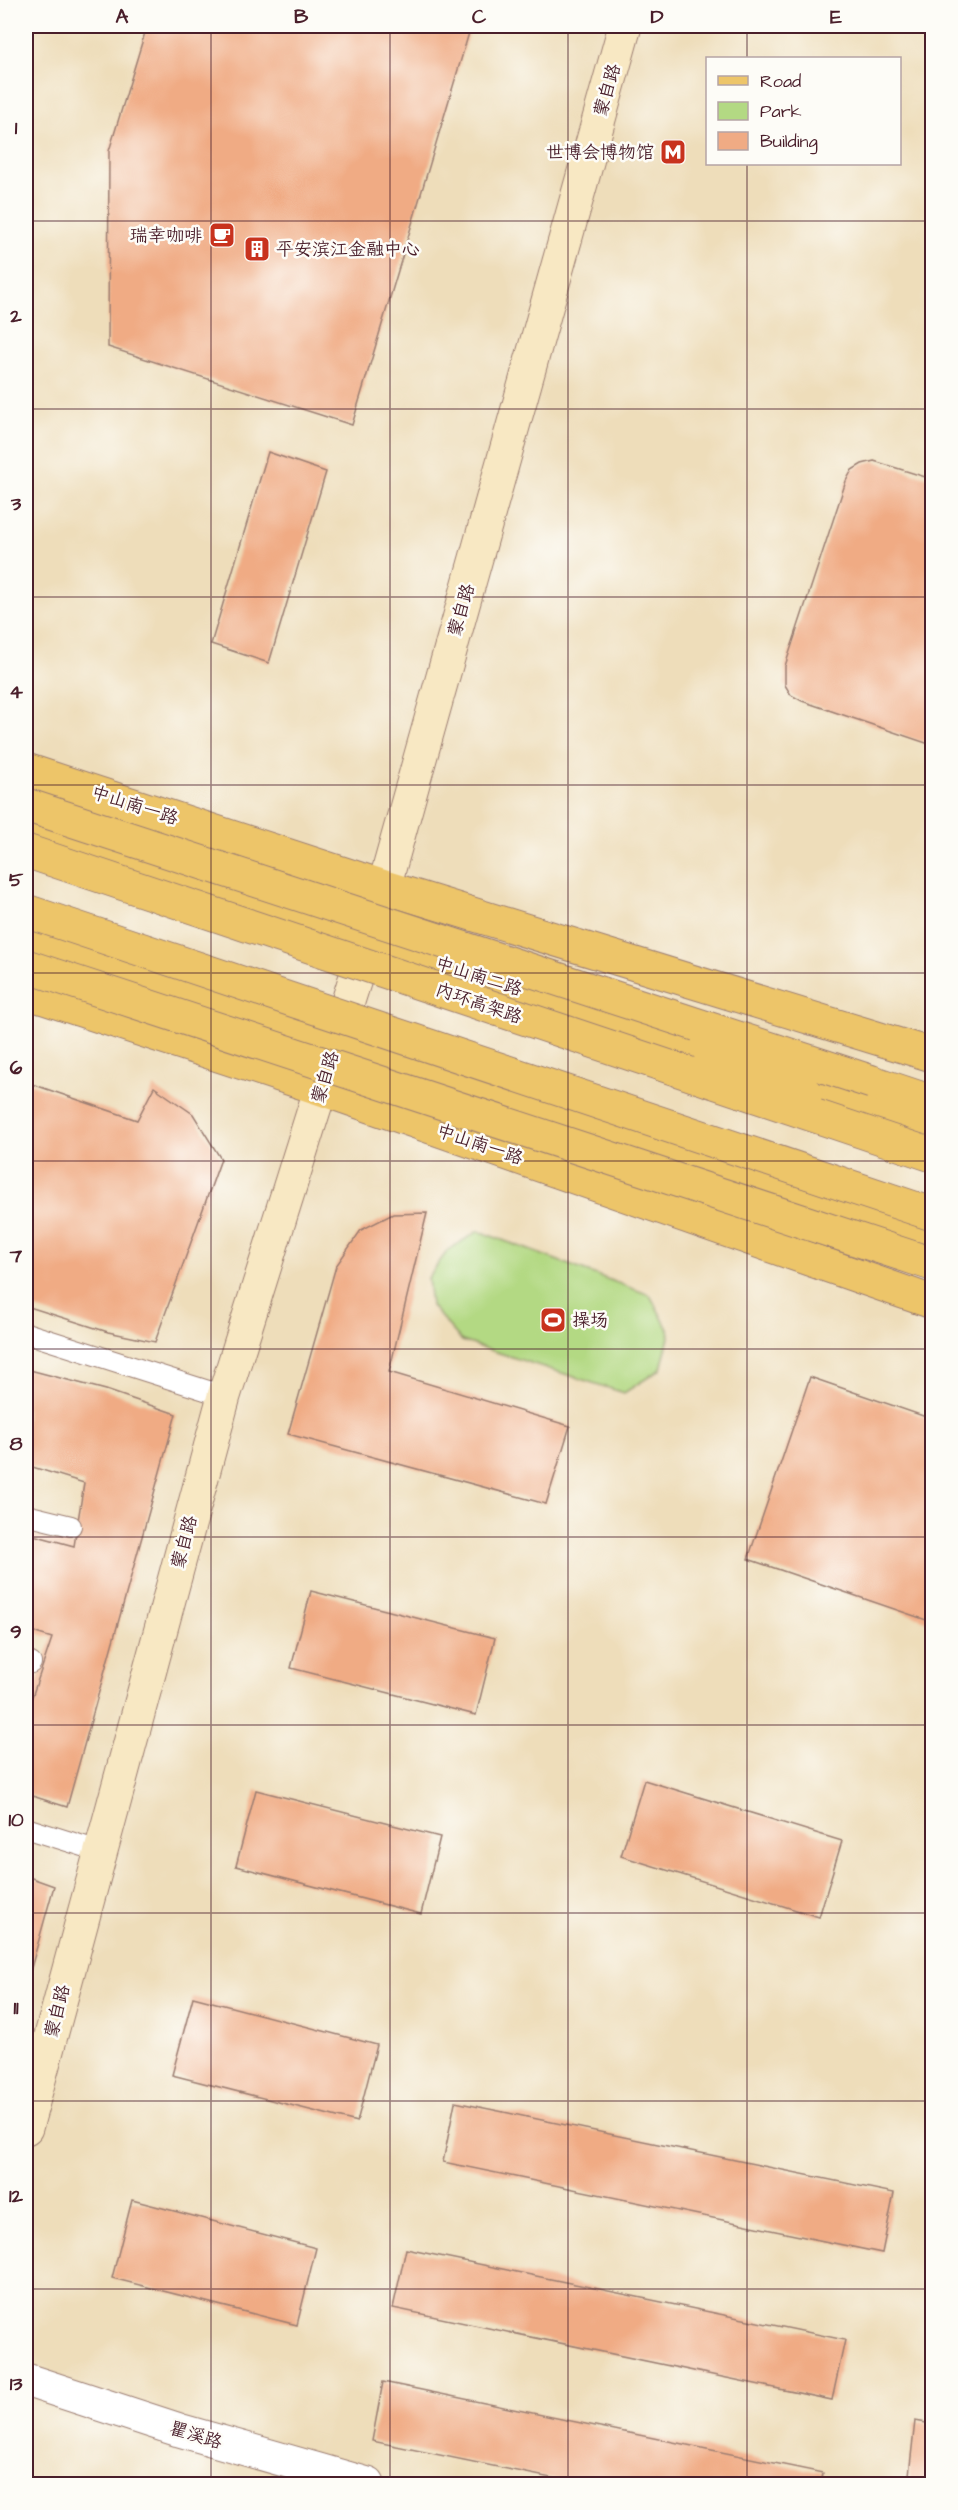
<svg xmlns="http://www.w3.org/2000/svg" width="958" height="2510" viewBox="0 0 958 2510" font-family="'Architects Daughter','LXGW WenKai TC',sans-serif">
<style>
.green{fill:#b3d983;stroke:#7e7c57;stroke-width:1.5}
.building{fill:#f0ab84}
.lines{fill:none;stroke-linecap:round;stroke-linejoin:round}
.lane-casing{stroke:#9c7e72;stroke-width:22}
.street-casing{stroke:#9c7e72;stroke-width:35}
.secondary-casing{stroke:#9c7e72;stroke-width:35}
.primary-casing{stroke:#9c7e72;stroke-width:35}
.highway-casing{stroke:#9c7e72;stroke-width:35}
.lane{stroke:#fff;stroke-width:20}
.street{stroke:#fff;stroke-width:33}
.secondary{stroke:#f8e8c3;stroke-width:33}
.primary{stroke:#edc569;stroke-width:33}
.highway{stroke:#edc569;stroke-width:33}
.highway-bridge-casing{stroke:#9c7e72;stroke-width:35;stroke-linecap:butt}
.highway-bridge{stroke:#edc569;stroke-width:33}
.grid{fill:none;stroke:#4a1f2b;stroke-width:1.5;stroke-opacity:0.55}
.labels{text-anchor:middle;stroke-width:5;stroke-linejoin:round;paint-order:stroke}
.street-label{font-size:18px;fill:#4a1f2b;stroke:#fdfcf7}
.poi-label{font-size:18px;fill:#4a1f2b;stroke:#fdfcf7;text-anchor:end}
.neatline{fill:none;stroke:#4a1f2b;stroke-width:2}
.grid-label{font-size:20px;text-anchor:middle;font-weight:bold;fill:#4a1f2b}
</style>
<rect width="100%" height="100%" fill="#fdfcf7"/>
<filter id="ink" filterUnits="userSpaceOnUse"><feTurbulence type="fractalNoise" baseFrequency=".0167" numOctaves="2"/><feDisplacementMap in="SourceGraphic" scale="12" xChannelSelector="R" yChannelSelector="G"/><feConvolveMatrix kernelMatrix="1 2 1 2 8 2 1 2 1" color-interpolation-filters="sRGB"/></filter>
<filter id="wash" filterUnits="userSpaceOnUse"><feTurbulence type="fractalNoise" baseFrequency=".008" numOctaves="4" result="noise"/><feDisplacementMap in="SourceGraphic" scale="24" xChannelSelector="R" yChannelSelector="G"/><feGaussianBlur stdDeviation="1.35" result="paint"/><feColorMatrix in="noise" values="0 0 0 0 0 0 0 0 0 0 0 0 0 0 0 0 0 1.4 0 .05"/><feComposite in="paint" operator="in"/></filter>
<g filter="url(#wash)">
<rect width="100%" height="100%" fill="#eeddba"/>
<path class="green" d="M478 1231 650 1295 670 1333 661 1369 624 1393 462 1341 431 1306 428 1278 448 1250Z"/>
<g id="blocks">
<path class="building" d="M147 26H471L352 425 108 347 109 151Z
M268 452 326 472 269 663 211 644Z
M874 461 932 479V745L802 701 791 695 785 685V666L846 481 852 470 862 464Z
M26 1082 137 1120 154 1087 193 1114 221 1159 155 1342 108 1332 26 1306Z
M427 1213 389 1372 570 1426 546 1504 288 1434 336 1266 361 1230 393 1214Z
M26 1369 106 1390 176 1414 67 1807 26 1794V1695L32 1697 52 1638 26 1630V1533L74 1546 84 1483 26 1465Z
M810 1377 932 1419V1622L748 1559Z
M311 1591 495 1638 476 1715 291 1668Z
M644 1780 842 1841 819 1917 621 1856Z
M256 1790 440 1837 421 1914 236 1866Z
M26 1876 54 1886 26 1986Z
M193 1997 377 2045 357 2122 172 2075Z
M455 2102 894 2193 882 2253 443 2162Z
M132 2200 316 2248 297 2325 112 2278Z
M406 2249 845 2340 832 2400 393 2308Z
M383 2382 823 2473 821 2484H580L372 2441Z
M915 2421 932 2424V2484H908Z"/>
</g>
</g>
<g filter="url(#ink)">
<use href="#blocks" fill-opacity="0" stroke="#9c7e72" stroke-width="1.5"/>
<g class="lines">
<g class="lane-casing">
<path id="lane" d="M26 1333 224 1396
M26 1515 71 1526
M26 1661 31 1663
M26 1828 99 1851"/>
</g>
<g class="street-casing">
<path id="street" d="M26 2380 179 2430 368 2484"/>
</g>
<g class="secondary-casing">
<path id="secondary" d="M26 2128 224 1396 384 887 625 26"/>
</g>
<g class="primary-casing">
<path id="primary" d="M26 770 384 887 932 1055
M26 826 734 1061
M26 936 339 1034 932 1239
M26 992 322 1089 932 1302
M780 1077 932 1127"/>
</g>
<g class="highway-casing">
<path id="highway" d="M872 1082 932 1102"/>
</g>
<use href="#lane" class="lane"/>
<use href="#street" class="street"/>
<use href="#secondary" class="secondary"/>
<use href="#primary" class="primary"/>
<use href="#highway" class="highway"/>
<g class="highway-bridge-casing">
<path id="highway-bridge" d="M26 805 872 1082
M26 851 932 1155
M26 911 932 1214
M26 966 932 1264
M707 1047 806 1094"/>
</g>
<use href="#highway-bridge" class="highway-bridge"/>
</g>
</g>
<path class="grid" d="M211 26V2484M390 26V2484M568 26V2484M747 26V58M747 164V2484M26 221H932M26 409H932M26 597H932M26 785H932M26 973H932M26 1161H932M26 1349H932M26 1537H932M26 1725H932M26 1913H932M26 2101H932M26 2289H932"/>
<defs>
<g id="metro-square" transform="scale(1.35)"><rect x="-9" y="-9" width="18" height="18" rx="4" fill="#c8321e" stroke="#fdfcf7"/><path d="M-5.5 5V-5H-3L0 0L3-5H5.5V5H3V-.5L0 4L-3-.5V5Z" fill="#fff"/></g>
<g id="cafe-square" transform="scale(1.35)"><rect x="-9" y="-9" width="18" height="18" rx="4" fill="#c8321e" stroke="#fdfcf7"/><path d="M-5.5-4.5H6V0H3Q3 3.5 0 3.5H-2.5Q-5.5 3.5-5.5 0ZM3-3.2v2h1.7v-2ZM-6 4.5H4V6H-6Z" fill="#fff"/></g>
<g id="building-square" transform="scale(1.35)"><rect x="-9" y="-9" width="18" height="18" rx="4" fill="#c8321e" stroke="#fdfcf7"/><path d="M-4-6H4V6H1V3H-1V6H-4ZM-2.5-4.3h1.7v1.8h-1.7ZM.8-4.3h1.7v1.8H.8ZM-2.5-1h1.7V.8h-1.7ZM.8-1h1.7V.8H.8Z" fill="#fff"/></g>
<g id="stadium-square" transform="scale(1.35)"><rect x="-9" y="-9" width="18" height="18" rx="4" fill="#c8321e" stroke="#fdfcf7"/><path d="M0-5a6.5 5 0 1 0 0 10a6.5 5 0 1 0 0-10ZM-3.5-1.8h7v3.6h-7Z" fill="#fff"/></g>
</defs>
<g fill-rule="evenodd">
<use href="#metro-square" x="673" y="152"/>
<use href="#cafe-square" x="222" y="235"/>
<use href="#building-square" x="257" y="249"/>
<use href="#stadium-square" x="553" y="1320"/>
</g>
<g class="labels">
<g class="street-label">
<text transform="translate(607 90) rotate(-74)" y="6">蒙自路</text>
<text transform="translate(461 610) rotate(-74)" y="6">蒙自路</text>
<text transform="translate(135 805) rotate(18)" y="6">中山南一路</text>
<text transform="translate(479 976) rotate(18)" y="6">中山南二路</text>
<text transform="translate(479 1003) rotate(19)" y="6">内环高架路</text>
<text transform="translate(325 1077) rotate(-73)" y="6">蒙自路</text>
<text transform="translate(480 1144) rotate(19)" y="6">中山南一路</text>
<text transform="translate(184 1542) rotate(-75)" y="6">蒙自路</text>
<text transform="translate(57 2011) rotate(-76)" y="6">蒙自路</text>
<text transform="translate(196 2435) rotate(17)" y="6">瞿溪路</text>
</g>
<g class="poi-label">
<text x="654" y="158">世博会博物馆</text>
<text x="202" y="241">瑞幸咖啡</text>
<text x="276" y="255" text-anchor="start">平安滨江金融中心</text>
<text x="572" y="1326" text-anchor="start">操场</text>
</g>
</g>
<rect width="958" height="2510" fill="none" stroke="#fdfcf7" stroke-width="66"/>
<rect x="706" y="57" width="195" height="108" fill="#fdfcf7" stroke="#b5a4a5" stroke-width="1.5"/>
<rect x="718" y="76" width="30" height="9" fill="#edc569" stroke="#b5a4a5" stroke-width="1.5"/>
<text x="760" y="87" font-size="18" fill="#4a1f2b">Road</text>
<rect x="718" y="102" width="30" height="18" fill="#b3d983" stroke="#b5a4a5" stroke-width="1.5"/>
<text x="760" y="117" font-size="18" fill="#4a1f2b">Park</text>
<rect x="718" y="132" width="30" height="18" fill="#f0ab84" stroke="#b5a4a5" stroke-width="1.5"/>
<text x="760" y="147" font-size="18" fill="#4a1f2b">Building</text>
<rect x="33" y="33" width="892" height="2444" class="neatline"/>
<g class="grid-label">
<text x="122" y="23">A</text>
<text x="301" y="23">B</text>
<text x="479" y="23">C</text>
<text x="657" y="23">D</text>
<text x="836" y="23">E</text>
<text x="16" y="134">1</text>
<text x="16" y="322">2</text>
<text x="16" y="510">3</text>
<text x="16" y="698">4</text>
<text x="16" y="886">5</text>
<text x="16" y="1074">6</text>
<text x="16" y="1262">7</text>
<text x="16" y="1450">8</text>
<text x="16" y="1638">9</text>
<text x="16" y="1826">10</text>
<text x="16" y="2014">11</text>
<text x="16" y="2202">12</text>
<text x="16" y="2390">13</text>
</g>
</svg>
